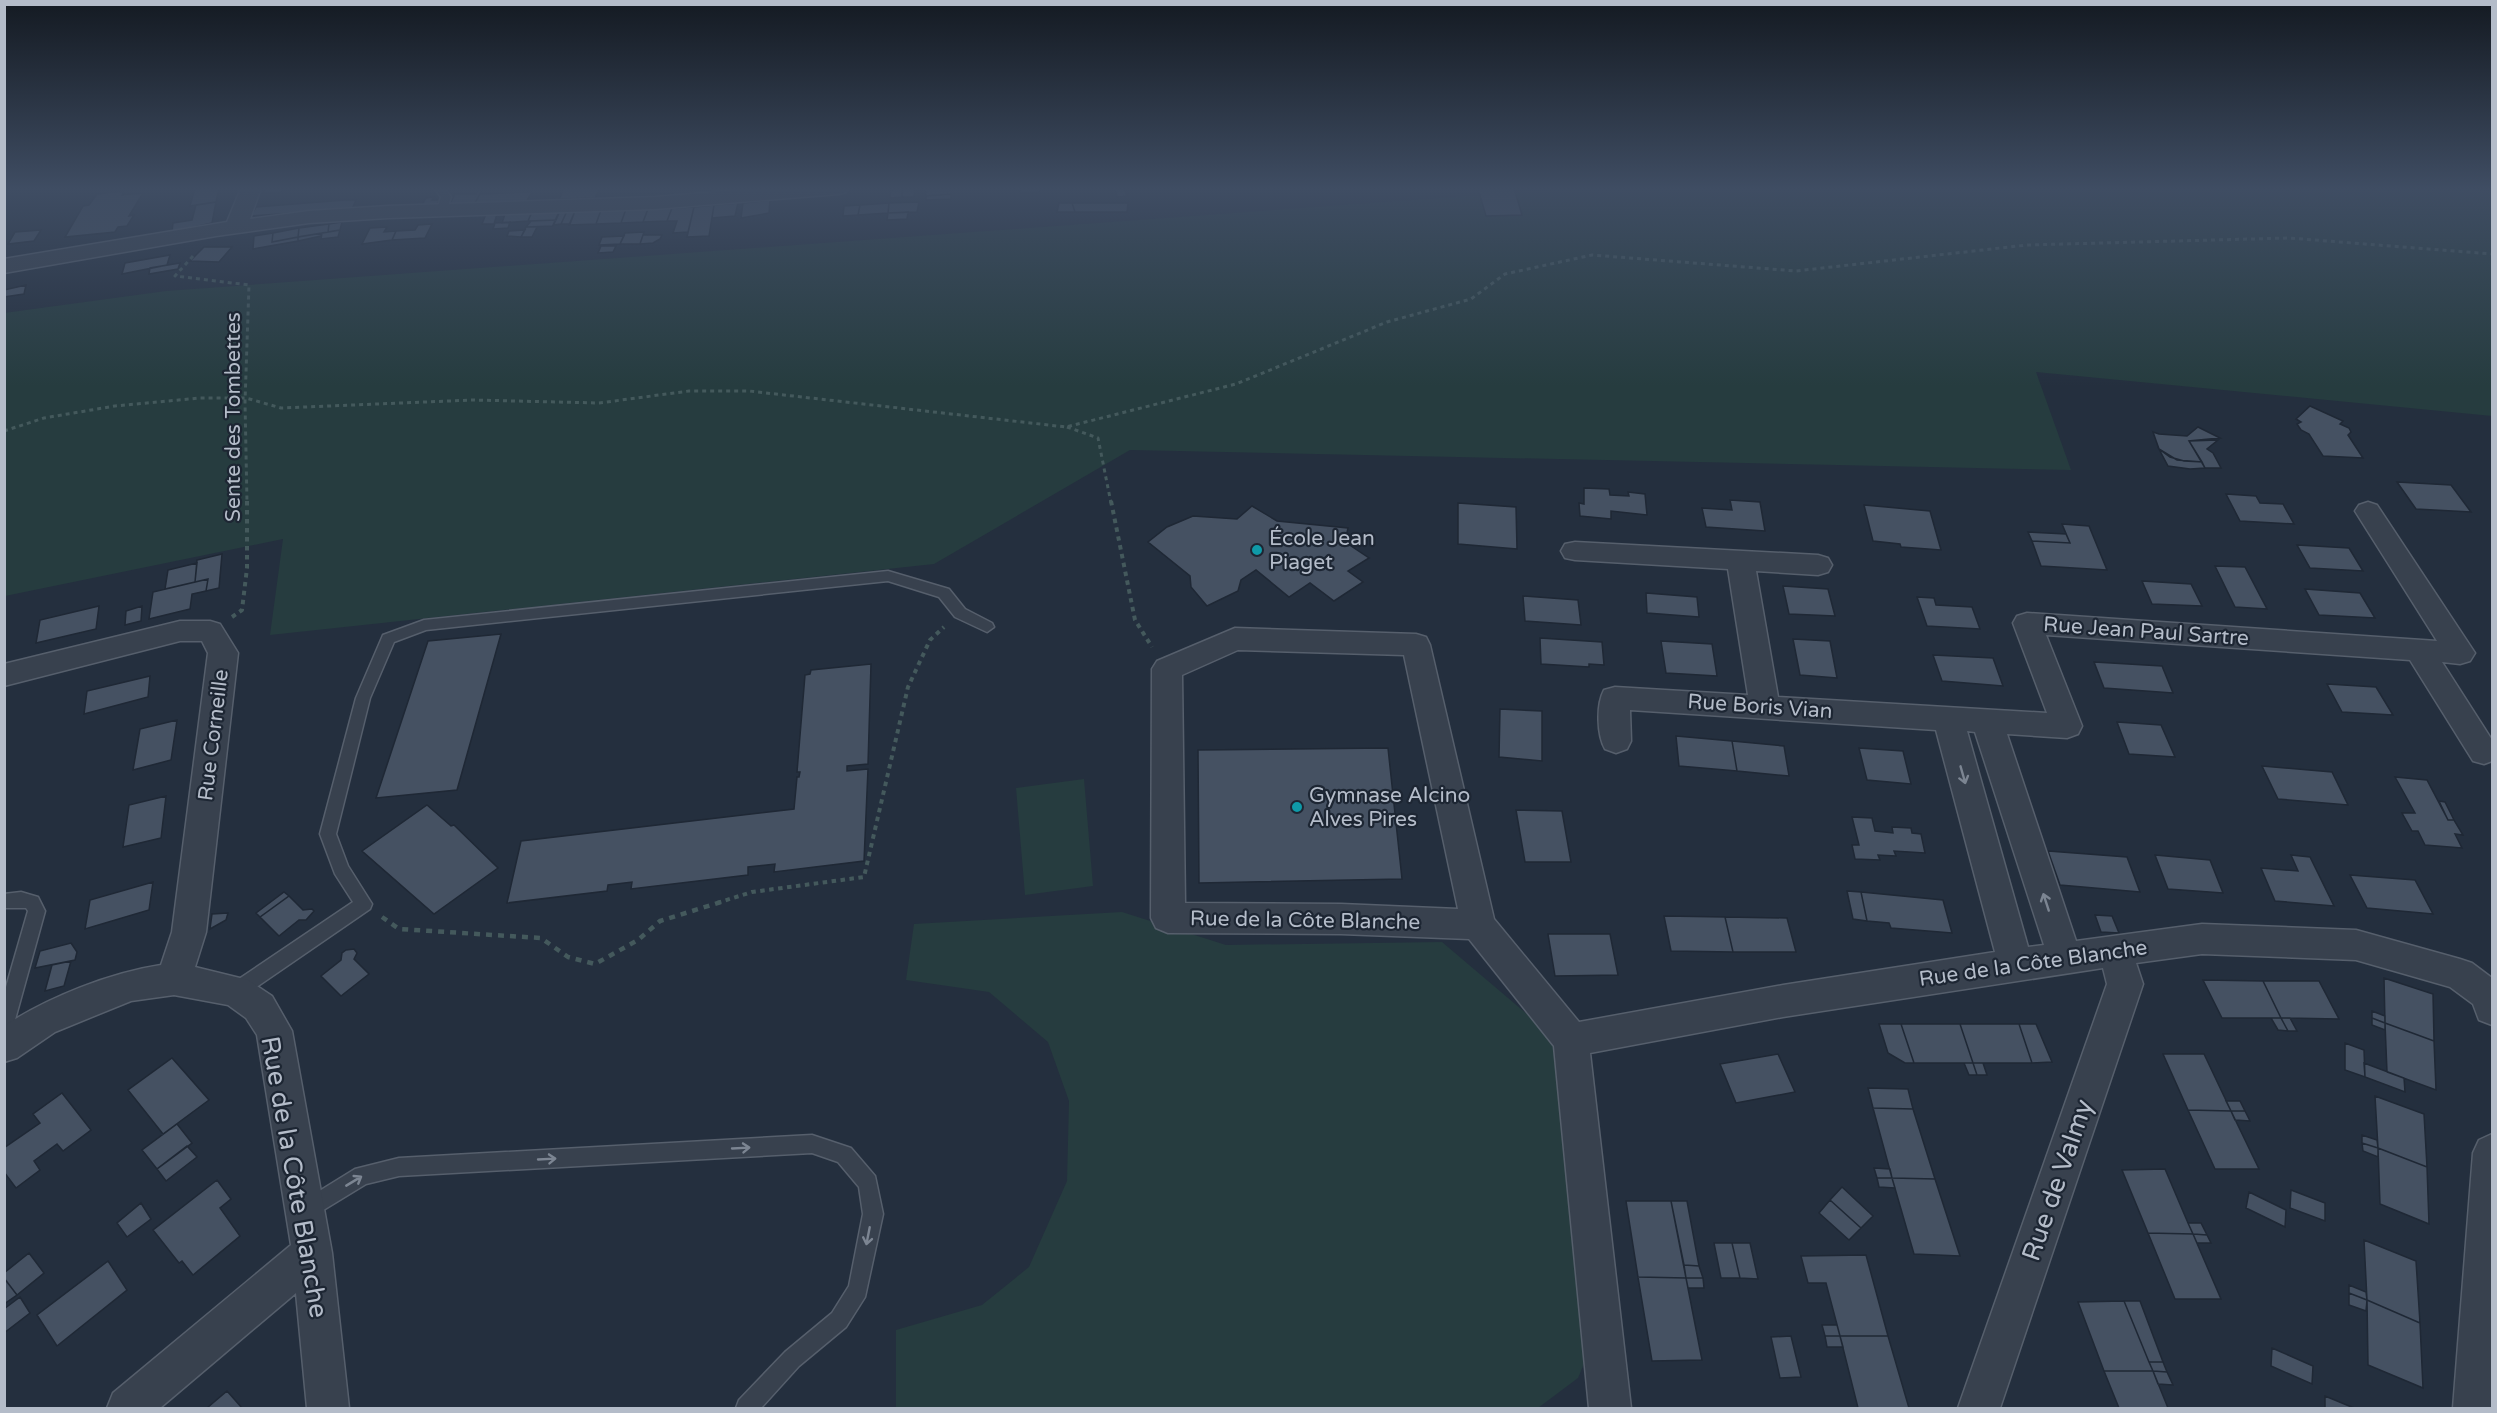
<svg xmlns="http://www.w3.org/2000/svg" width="2497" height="1413" viewBox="0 0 2497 1413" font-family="'Varela Round',sans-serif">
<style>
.green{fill:#263c3f}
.building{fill:#455162;stroke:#1f2835;stroke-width:1.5}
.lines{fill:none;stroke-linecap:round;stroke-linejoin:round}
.lane-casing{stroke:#565f6c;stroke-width:3}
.street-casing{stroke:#565f6c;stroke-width:3}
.path-far2{stroke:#44595c;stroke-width:3;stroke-dasharray:4 4;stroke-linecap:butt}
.path-far1{stroke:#44595c;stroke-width:4;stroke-dasharray:4.5 4.5;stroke-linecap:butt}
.path{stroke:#44595c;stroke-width:4.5;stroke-dasharray:6 6;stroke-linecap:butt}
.lane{fill:#38414e;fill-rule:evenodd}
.street{fill:#38414e;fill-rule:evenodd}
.oneway{stroke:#7c8592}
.culture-dot{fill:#0f9aa8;stroke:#1d2633;stroke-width:2}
.labels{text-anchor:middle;stroke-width:4.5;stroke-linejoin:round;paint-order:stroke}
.street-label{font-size:21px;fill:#b4bcc9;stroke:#1d2633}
.poi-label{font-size:21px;fill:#b4bcc9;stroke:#1d2633;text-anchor:start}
.near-street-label{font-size:26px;fill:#b4bcc9;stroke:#1d2633}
</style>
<rect width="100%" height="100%" fill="#242f3e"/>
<path class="green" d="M1576 188H2492V416L2036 372 2071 470 1130 450 934 564 270 635 283 539 5 596 4 313 166 291Z
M1084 779 1093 886 1025 895 1016 788Z
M1122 912 1226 945 1442 942 1553 1036 1591 1347 1578 1378 1538 1408H896V1330L982 1305 1029 1267 1067 1181 1069 1101 1048 1042 989 992 906 980 914 924Z"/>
<path class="building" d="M195 188H219L216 202 190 206Z
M265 188H288L281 192 263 193Z
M600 188 595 198 559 199 564 189Z
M925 188H951V194L926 196Z
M1020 188H1039L1040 192 1020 193Z
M1115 188H1124L1127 196 1117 197Z
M1514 188 1522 215 1486 216 1478 189Z
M902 189V197L890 198V190Z
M902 189H915L914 197H902Z
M478 190H482L475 203 450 204 455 194H476Z
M124 191 122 195 143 193 129 216 134 215 127 226 118 227 115 232 65 237 83 206 89 205 97 194Z
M532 192 526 202 475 203 480 194Z
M951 194V199L926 200V196Z
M434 197 432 200H440L437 204 422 205 426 198Z
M345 200H356L352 209 251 216 256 207Z
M770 200 769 213 741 218 743 203Z
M216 202 212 223 172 232 173 223 192 220 196 205Z
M919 202 917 212 888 213 889 203Z
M738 203 735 216 712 218 714 205Z
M889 203 888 213 858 215 860 205Z
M1059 203H1072L1075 212H1057Z
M1072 203H1128L1127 212H1075Z
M714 205 709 236 687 237 694 207Z
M860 205 858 215 843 216 844 206Z
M694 207 688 232 673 233 677 221H667L672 208Z
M672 208 667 221 643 222 648 209Z
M626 209H648L643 222 621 223Z
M626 209 621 223 596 224 601 210Z
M601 210 596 224 569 225 575 211Z
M560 211 556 220 528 221 532 212Z
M567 211H575L570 224H561Z
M567 211 561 224 553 225 559 212Z
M532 212 528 221 502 223 505 214Z
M908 212 907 219 887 220 888 213Z
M486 214H497L494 224H482Z
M556 220 553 226 526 227 531 221Z
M342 222 340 230 328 232 329 224Z
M510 222 508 228 493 229 495 223Z
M329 224 328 232 298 237 299 228Z
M432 224 425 238 392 240 396 231 415 230 418 225Z
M387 227 384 232 396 231 392 240 362 244 370 228Z
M526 227H537L532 237H521Z
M299 228 298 237 272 242 273 233Z
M41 230 34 241 8 244 15 232Z
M340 230 338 237 321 239 322 233Z
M525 230 521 237 507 236 509 231Z
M644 232 640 244H620L625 233Z
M273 233 272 242 298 237V241L253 249 254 236Z
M322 233 321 236 298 241V237Z
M643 235H662L660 239 653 243 640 244Z
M624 236 620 244 599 245 602 237Z
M601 246H616L613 252 598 253Z
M204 247H232L219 262 190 261Z
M170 255 167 265 122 274 125 263Z
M180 263 178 269 149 274 150 268Z
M26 285 24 294 4 297V290Z
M2310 406 2343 421 2340 424 2349 428 2351 432 2348 435 2363 458 2323 456 2309 434 2301 430 2297 424 2301 422 2296 419Z
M2198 427 2220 438 2189 441 2202 462 2184 461 2170 457 2159 449 2153 432 2159 434 2187 436Z
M2218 440 2207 449 2213 453 2221 468H2205L2189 441Z
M2159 449 2177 460 2202 462 2205 468 2190 469 2168 466Z
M2397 482 2451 485 2471 512 2416 509Z
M1584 488 1609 489 1610 495 1629 496 1628 492 1645 494 1647 515 1611 511V519L1580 516 1579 503 1584 504Z
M2226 494 2256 496 2260 503 2283 504 2294 524 2240 521Z
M1730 500 1760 502 1765 531 1706 527 1702 508 1732 510Z
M1458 503 1516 507 1517 549 1458 544Z
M1864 505 1930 511 1941 550 1901 547 1900 544 1873 541Z
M1252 506 1277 521 1348 528 1345 542 1369 558 1348 571 1363 582 1334 601 1310 583 1289 597 1256 570 1241 580 1238 591 1207 606 1191 587 1190 576 1148 542 1167 527 1193 516 1237 519Z
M2062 524 2089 526 2107 570 2041 566 2032 541 2070 543Z
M2028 532 2066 534 2070 543 2032 541Z
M2297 545 2349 548 2363 571 2310 568Z
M222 554 219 588 206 591 208 579 195 582 197 560Z
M197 563 195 582 165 589 168 570Z
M2215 566 2245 567 2267 609 2235 607Z
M208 579 206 591 192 594 190 609 149 619 153 592Z
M2142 581 2191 584 2202 606 2152 604Z
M1783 586 1828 589 1835 616 1789 614Z
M2305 589 2360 593 2375 618 2319 615Z
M1646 593 1697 597 1699 617 1647 613Z
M1523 596 1578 600 1581 625 1525 621Z
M1917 597 1934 598 1936 605 1972 607 1980 629 1927 626Z
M99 606 96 629 36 643 40 620Z
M142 606 141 621 125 625 126 611Z
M501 634 457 790 376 798 428 641Z
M1540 638 1602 642 1604 665 1589 664V667L1541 664Z
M1793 639 1830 641 1837 678 1800 675Z
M1661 641 1712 644 1717 676 1666 673Z
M1933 655 1993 658 2003 686 1942 681Z
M2094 662 2162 666 2173 693 2104 688Z
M871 664 868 764 847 766V771L868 769 864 861 774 872 775 864 748 867V875L631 889 632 882 608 885 607 891 507 903 521 841 794 809 797 777H799L800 772H797L805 675 810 674 811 670Z
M150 676 148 697 84 714 87 691Z
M2327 684 2376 687 2393 715 2342 712Z
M1500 709 1542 711V761L1499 757Z
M177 720 171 760 133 770 140 729Z
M2117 722 2161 725 2175 757 2129 754Z
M1676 736 1732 741 1737 771 1679 766Z
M1732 741 1784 746 1789 776 1737 771Z
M1388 748 1402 879 1199 883 1198 750Z
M1859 748 1903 751 1911 784 1867 780Z
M2262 766 2332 772 2348 805 2278 799Z
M2395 777 2427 780 2448 820H2454L2463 835 2455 834 2462 848 2425 845 2418 831H2412L2402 813H2415Z
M166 796 161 838 123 847 129 805Z
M2439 801 2445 802 2454 820H2448Z
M427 805 451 826 454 825 498 868 434 914 362 851Z
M1516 810 1562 811 1571 862H1525Z
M1852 817 1872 818 1875 831 1893 833 1892 827 1911 828 1912 833 1921 834 1925 853 1894 851 1896 856 1878 855 1880 860 1855 859 1852 845H1859Z
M2048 851 2127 857 2140 892 2060 885Z
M2155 855 2210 860 2223 893 2168 889Z
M2291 855 2310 857 2334 906 2275 901 2261 868 2298 871Z
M2350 875 2415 880 2433 914 2367 908Z
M153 882 149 910 85 929 90 900Z
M1847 891 1861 892 1867 921 1853 919Z
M284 892 289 896 260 917 256 913Z
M1861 892 1943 900 1952 933 1891 928 1889 923 1867 921Z
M289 896 303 910 312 909 314 911 306 920H299L279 936 260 917Z
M228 913 226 920 210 929 212 914Z
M2095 915 2112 916 2119 933 2101 932Z
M1664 916 1725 917 1733 952 1671 951Z
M1725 917 1787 918 1796 952H1733Z
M1548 934H1610L1618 975 1555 976Z
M71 943 77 952 75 960 35 968 40 951Z
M354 949 357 953 354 959 369 974 341 996 321 976 341 960 342 953 346 950Z
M71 961 64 986 45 991 52 965Z
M2384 978 2433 994 2434 1041 2385 1023Z
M2203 980 2263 981 2281 1018H2222Z
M2263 981H2319L2339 1019 2281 1018Z
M2372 1011 2385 1016V1023L2372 1018Z
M2271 1018H2281L2288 1031 2278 1030Z
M2281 1018H2290L2297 1031H2288Z
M2372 1018 2385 1023V1030L2372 1025Z
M2385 1023 2434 1041 2436 1090 2387 1072Z
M1879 1024H1901L1914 1063H1905L1888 1053Z
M1901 1024H1960L1973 1063H1914Z
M1960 1024H2019L2032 1063H1973Z
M2019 1024H2036L2052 1062 2032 1063Z
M2345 1043 2364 1050 2365 1077 2345 1070Z
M1778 1054 1795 1092 1736 1103 1720 1064Z
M2163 1054H2204L2231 1111 2188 1110Z
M172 1058 209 1100 163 1134 128 1090Z
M1964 1063H1973L1977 1075H1969Z
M1973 1063H1983L1987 1075H1977Z
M2364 1063 2404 1078 2405 1092 2365 1077Z
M1868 1088 1908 1089 1913 1109 1873 1108Z
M62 1093 91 1130 63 1151 57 1144 34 1161 40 1170 16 1188 4 1172V1148L40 1123 33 1114Z
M2375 1096 2424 1114 2427 1167 2378 1148Z
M2226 1101H2240L2245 1111H2231Z
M1873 1108 1913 1109 1935 1179 1892 1178Z
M2188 1110 2231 1111 2259 1169H2215Z
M2231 1111H2245L2250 1121 2235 1120Z
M177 1124 192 1143 157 1169 142 1150Z
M2362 1135 2377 1140 2378 1148 2362 1143Z
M2362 1143 2378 1148V1157L2363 1151Z
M187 1146 197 1157 166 1181 157 1169Z
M2378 1148 2427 1167 2429 1224 2380 1204Z
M1874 1168 1890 1169 1892 1178H1877Z
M2165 1169 2188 1223 2193 1234 2148 1233 2122 1170Z
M1877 1178H1892L1895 1188 1879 1187Z
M1892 1178 1935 1179 1960 1256 1914 1254Z
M217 1180 231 1199 220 1208 240 1236 193 1275 182 1261 179 1263 153 1230Z
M1842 1187 1873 1216 1861 1228 1830 1200Z
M2291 1190 2325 1203V1221L2290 1208Z
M2249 1192 2286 1210 2285 1227 2246 1208Z
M1830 1200 1861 1228 1849 1240 1819 1213Z
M1626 1201H1671L1686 1278 1638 1277Z
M1671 1201H1687L1699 1266 1684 1265Z
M141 1203 151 1219 127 1237 117 1223Z
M2188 1223H2201L2207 1235 2193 1234Z
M2148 1233 2193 1234 2221 1299H2175Z
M2193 1234 2207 1235 2211 1243H2197Z
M2364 1240 2416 1261 2420 1323 2367 1300Z
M1714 1243H1732L1740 1278H1721Z
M1732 1243H1750L1758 1279 1740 1278Z
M29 1253 44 1273 17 1295 4 1278V1273Z
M1866 1255 1888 1336H1840L1826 1283H1808L1801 1256Z
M108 1261 127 1290 57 1346 37 1315Z
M1684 1265 1699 1266 1703 1278H1686Z
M1638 1277 1686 1278 1702 1360 1652 1361Z
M4 1278 17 1295 4 1304Z
M1686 1278H1703L1704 1288H1688Z
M2349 1285 2366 1292 2367 1300 2349 1293Z
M2349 1293 2367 1300 2366 1311 2349 1305Z
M20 1297 30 1313 4 1333V1309Z
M2367 1300 2420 1323 2423 1388 2368 1365Z
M2124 1301H2140L2163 1362H2149Z
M2124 1301 2149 1362 2153 1371H2104L2078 1302Z
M1822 1325H1837L1840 1336H1825Z
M1791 1336 1801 1377 1780 1378 1771 1337Z
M1825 1336H1840L1843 1347H1827Z
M1840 1336H1888L1909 1408H1858Z
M2272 1348 2313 1366 2312 1384 2271 1366Z
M2149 1362H2163L2167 1372 2153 1371Z
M2104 1371H2153L2168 1408H2119Z
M2153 1371 2167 1372 2173 1385 2158 1384Z
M227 1391 242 1408H207Z
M2325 1396 2354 1408H2325Z"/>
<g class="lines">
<g class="lane-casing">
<path id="lane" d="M434 188H444L451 197 446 212 437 210 441 197Z
M888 571 949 589 965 609 992 623 994 627 987 632 955 617 939 597 888 581 426 630 394 642 370 698 336 834 348 866 372 904 370 909 242 997 236 999 230 997 227 991 230 985 353 902 335 874 320 834 356 698 383 635 424 620Z
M21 892 38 897 45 911 13 1027 10 1033 4 1035V994L28 911 26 908H4V894Z
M812 1135 851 1148 875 1176 883 1214 865 1297 846 1327 799 1366 761 1408H736L739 1400 785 1352 832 1313 849 1286 863 1214 859 1187 838 1162 812 1153 399 1176 366 1184 307 1220 300 1217 297 1210 300 1203 355 1169 399 1158Z"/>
</g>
<g class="street-casing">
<path id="street" d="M241 188H261L250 219 309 211 388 206 655 197 764 188H849L846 192 839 194 655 209 388 218 309 223 216 236 4 273V259L227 222Z
M2368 502 2377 505 2475 653 2470 661 2460 664 2442 662 2492 740V761L2484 764 2473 761 2410 660 2046 635 2082 726 2078 734 2067 738 2007 734 2076 941 2202 924 2356 930 2460 959 2472 963 2492 978V1025L2479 1020 2473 1004 2450 987 2356 960 2202 954 2136 963 2143 984 2000 1408H1958L2107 984 2103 968 1783 1017 1590 1053 1631 1408H1589L1554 1046 1469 939 1341 934 1168 933 1156 928 1151 918 1152 669 1157 661 1235 628 1416 634 1426 637 1430 645 1494 919 1579 1022 1783 985 1995 952 1936 730 1630 710 1631 741 1627 749 1616 753 1605 749C1597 735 1596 705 1604 690L1615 687 1748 695 1728 569 1575 560 1565 558 1561 551 1565 544 1575 542 1818 555 1828 558 1832 565 1828 572 1818 575 1756 571 1778 697 2047 713 2013 623 2017 616 2027 613 2437 641 2355 511 2359 505ZM1238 650 1404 655 1458 909 1341 904 1185 903 1182 675ZM1967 731 1975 732 2044 945 2028 947Z
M180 621H210L220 624 238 653 206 932 195 967 248 980 272 996 292 1031 332 1253 349 1408H307L296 1293 160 1408H107L113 1393 291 1245 257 1035 246 1018 228 1005 174 995 131 1001 55 1032 17 1058 4 1062V1026C49 997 109 973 161 965L172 932 208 653 202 641H180L4 686V664Z
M2492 1134V1408H2453L2473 1153 2479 1140Z"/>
</g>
<path class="path-far2" d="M193 256 175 276 249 285 245 402 247 503
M1067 427 1098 438 1111 503
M4 431 44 418 115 406 200 398H246L281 408 473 400 599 403 689 391H749L1066 427 1236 384 1387 322 1471 299 1505 274 1592 255 1796 271 2027 245 2289 238 2492 254"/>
<path class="path-far1" d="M1111 501 1135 620 1152 647
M232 617 242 610 247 568V501
M717 903 752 892 864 877 908 687 930 640 944 627"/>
<path class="path" d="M382 917 399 929 541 938 568 957 595 964 638 940 660 921 721 902"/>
<use href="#lane" class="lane"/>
<use href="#street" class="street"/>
</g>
<defs><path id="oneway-shaft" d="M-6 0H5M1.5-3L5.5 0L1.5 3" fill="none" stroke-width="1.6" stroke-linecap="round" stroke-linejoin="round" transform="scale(1.5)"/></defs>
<g class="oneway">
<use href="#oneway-shaft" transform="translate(1963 775) rotate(74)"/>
<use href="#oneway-shaft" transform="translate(2046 902) rotate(-108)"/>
<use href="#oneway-shaft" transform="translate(741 1148) rotate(-3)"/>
<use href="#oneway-shaft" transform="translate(547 1159) rotate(-3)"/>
<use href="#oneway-shaft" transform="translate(354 1181) rotate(-31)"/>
<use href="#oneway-shaft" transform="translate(868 1236) rotate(101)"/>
</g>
<linearGradient id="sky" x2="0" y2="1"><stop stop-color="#141a22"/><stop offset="0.49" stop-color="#3f4d63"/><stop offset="1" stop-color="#3f4d63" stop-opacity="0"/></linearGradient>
<rect width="2497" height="386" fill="url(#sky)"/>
<g class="culture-dot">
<circle cx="1257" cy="550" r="6"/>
<circle cx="1297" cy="807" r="6"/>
</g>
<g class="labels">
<g class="street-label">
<text transform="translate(233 417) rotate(-90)" y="7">Sente des Tombettes</text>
<text transform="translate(2146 631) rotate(4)" y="7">Rue Jean Paul Sartre</text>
<text transform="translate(1760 706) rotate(4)" y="7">Rue Boris Vian</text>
<text transform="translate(213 735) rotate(-83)" y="7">Rue Corneille</text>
<text transform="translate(1305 920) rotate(1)" y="7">Rue de la Côte Blanche</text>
<text transform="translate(2033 963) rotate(-8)" y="7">Rue de la Côte Blanche</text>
</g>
<g class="poi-label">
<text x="1269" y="545">École Jean<tspan x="1269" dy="24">Piaget</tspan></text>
<text x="1309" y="802">Gymnase Alcino<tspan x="1309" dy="24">Alves Pires</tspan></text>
</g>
<g class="near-street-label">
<text transform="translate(295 1177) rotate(80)" y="9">Rue de la Côte Blanche</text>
<text transform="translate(2057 1180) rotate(-71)" y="9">Rue de Valmy</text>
</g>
</g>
<rect width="2497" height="1413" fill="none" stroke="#b4bcc9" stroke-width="12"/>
</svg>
